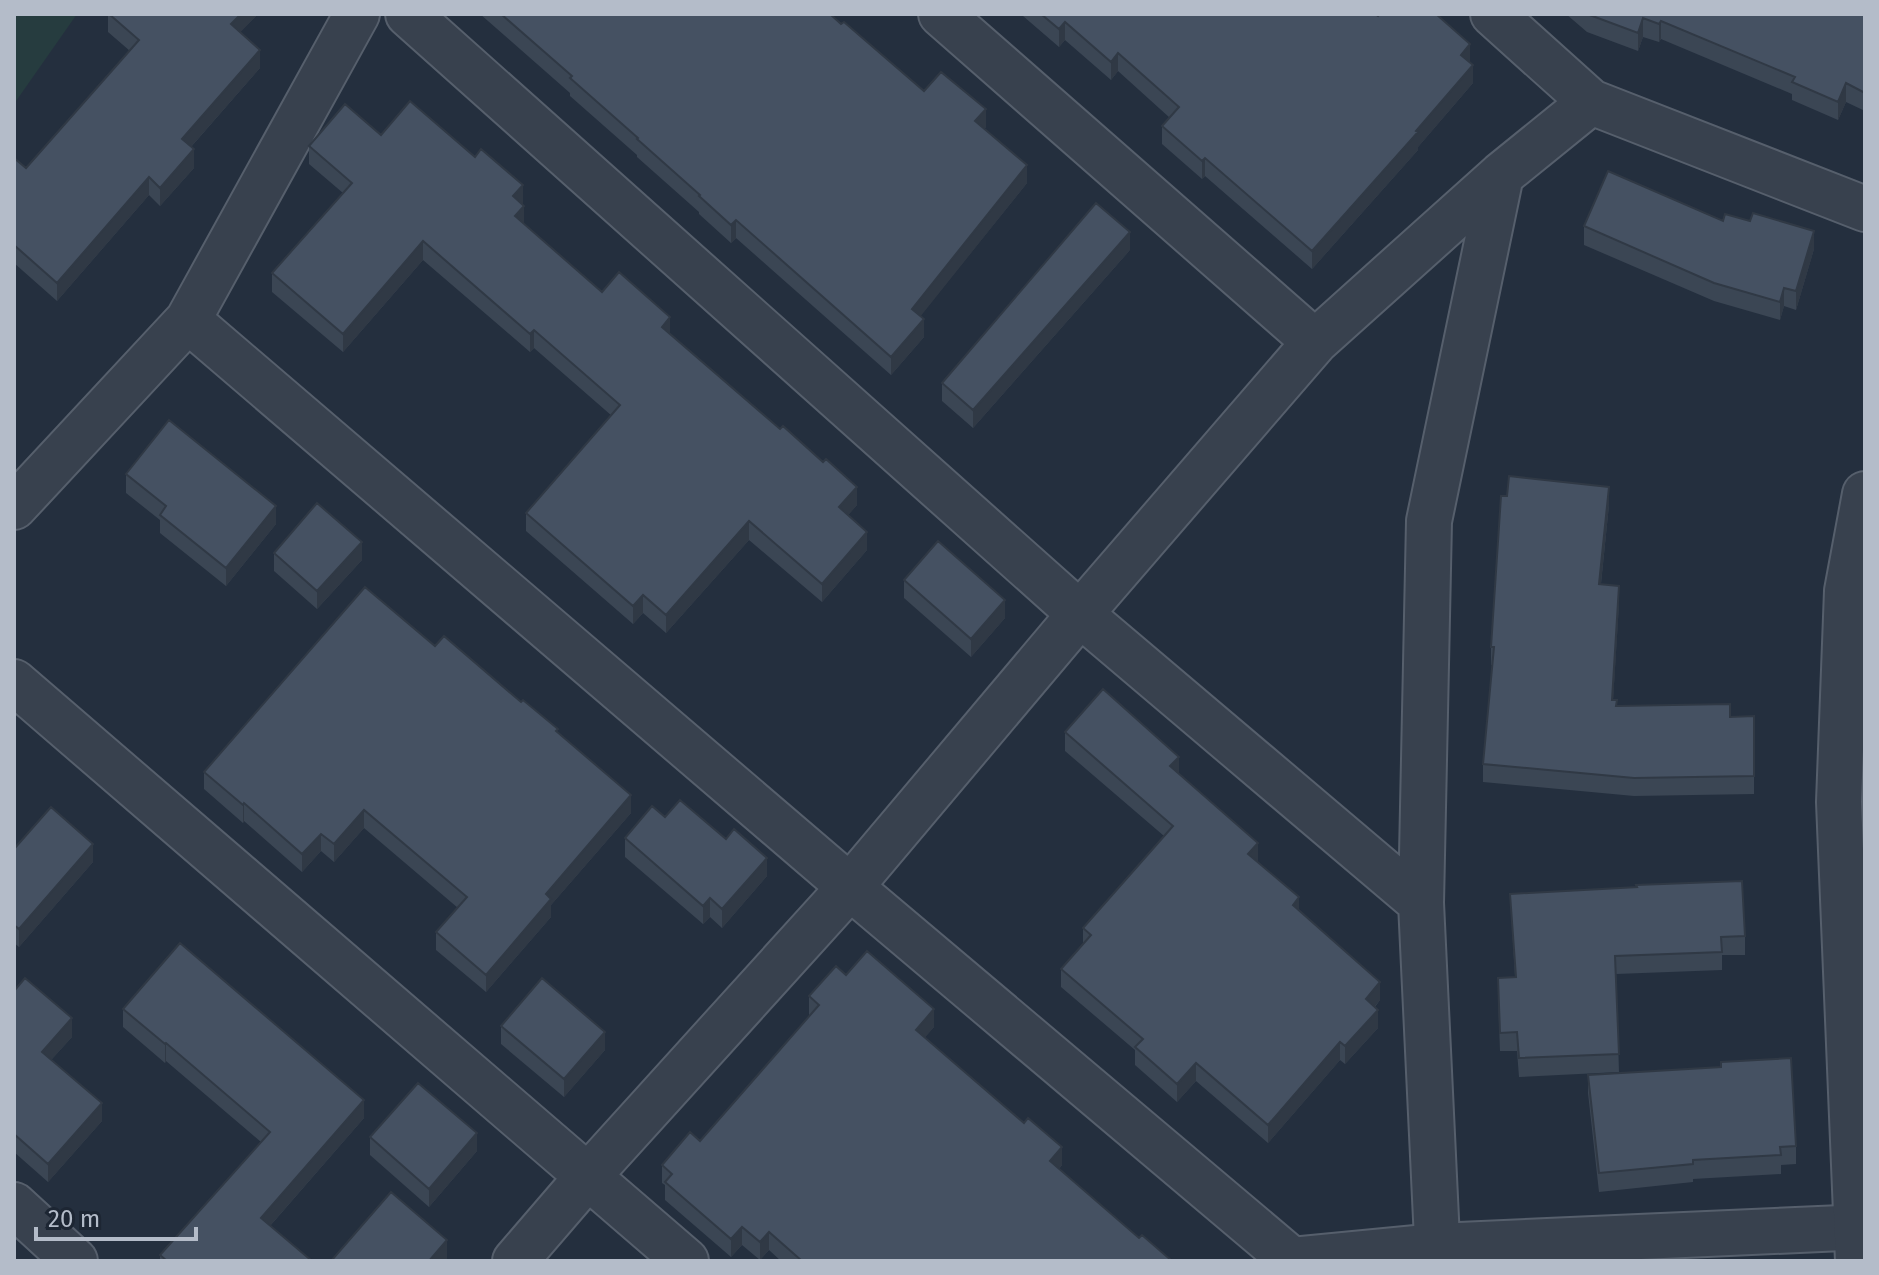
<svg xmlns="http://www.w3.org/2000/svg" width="1879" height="1275" viewBox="0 0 1879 1275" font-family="'Fira Sans',sans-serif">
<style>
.green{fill:#263c3f}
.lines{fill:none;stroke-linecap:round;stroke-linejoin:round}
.minor-casing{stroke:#565f6c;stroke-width:48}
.tertiary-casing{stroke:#565f6c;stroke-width:48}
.minor{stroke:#38414e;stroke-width:44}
.tertiary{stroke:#38414e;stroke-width:44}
.wall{fill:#3b4654}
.shaded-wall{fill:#303945}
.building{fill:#455162;stroke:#303945;stroke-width:2}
</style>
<rect width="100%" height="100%" fill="#242f3e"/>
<path class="green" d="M14 14H77L14 104Z"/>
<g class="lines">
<g class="minor-casing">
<path id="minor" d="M408 14 1080 614 1421 903
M941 14 1315 342
M1493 14 1591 102 1865 209
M188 320 850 887 1292 1260 1437 1246 1865 1227
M14 507 188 320 357 14
M14 682 686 1261
M14 1205 75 1261
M515 1261 589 1175 850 887 1080 614 1315 342 1501 175 1591 102
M1438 1261 1421 903 1429 521 1501 175"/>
</g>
<g class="tertiary-casing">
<path id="tertiary" d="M1858 1261 1839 802 1847 591 1865 494"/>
</g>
<use href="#minor" class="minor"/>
<use href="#tertiary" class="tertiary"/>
</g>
<path class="wall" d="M108 14H258L240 32 260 68 191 147 194 168 160 206 149 195 57 301 14 263V158L26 168 130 51 108 32Z
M480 14H830L924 91 986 127 984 129 1027 183 920 316 924 337 891 375 736 238 731 243 699 214V212L637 157V155L570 96V93Z
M1023 14H1375L1470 62 1473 83 1418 147V150L1312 269 1205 176 1202 179 1162 144V126L1170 118 1118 71 1111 80 1065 40 1059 47 1023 16Z
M1566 14H1865V111L1846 102 1838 120 1792 100V94L1661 39 1659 42 1643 37 1638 51 1587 32Z
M381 135 523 203 522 204 524 224 602 292 670 334 857 505 848 515 867 550 822 602 749 540 666 633 643 613 633 624 526 531V513L612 416 534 348 530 352 423 260 343 352 272 292V273L343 193 309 164V146Z
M1723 221 1814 249 1796 310 1784 306 1780 320 1714 301 1584 245V226Z
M1130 250 973 428 942 401V383Z
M126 474 276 524 226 586 160 533V520L126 493Z
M1609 505 1601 584 1619 604 1613 700 1617 706 1730 717 1754 716V794L1634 796 1483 782V764L1492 665H1491V647Z
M274 553 362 560 317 609 274 571Z
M904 580 1005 618 971 657 904 598Z
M435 646 558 733 631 813 551 905V917L486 992 436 950V932L458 908 364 828 334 862 321 851 302 872 244 821 243 823 204 789V772Z
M1065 732 1179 774 1258 861 1257 862 1299 911 1380 1000 1375 1007 1378 1028 1345 1064 1340 1060 1268 1143 1196 1081 1177 1102 1135 1065V1050L1061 987V969L1083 944V928L1164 836 1065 751Z
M665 817 767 876 722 928 710 917 703 924 625 857V838Z
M14 849 93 862 19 947 14 943Z
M1510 894 1745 936V955H1722V970L1616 974 1619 1072 1519 1077 1517 1051H1500L1498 996V978L1515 977Z
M846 975 934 1027 925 1037 1062 1165 1059 1169 1139 1238 1172 1261H781L769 1250 760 1260 742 1245 731 1257 665 1200V1185L662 1183V1165L700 1141 810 1015H809V996Z
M14 991 72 1037 51 1060 102 1121 48 1182 14 1152Z
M123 1009 364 1118 270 1226 312 1261H160V1255L261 1142 166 1061 165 1063 123 1027Z
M501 1026 605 1050 564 1097 501 1044Z
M1588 1075 1796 1146V1164L1781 1165V1174L1693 1179V1182L1599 1192 1588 1093Z
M370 1137 477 1151 429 1207 370 1155Z"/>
<path class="shaded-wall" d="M241 14H258L231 42V24Z
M1643 18V37L1638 51V33Z
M1661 21V39L1659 42V24Z
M1065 22V40L1059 47V29Z
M1470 44V62L1461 73V55Z
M260 50V68L182 157V139Z
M1118 53V71L1111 80V62Z
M1473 65V83L1418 147V150L1312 269V251Z
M1846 83V102L1838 120V102Z
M986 109V127L975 139V121Z
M194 149V168L160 206V188Z
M1205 158V176L1202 179V161Z
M1027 165V183L912 327V309Z
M149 177V195L57 301V283Z
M523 185V203L513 214V196Z
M524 206V224L515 216Z
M736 220V238L731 243V225Z
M1814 231V249L1796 310V291Z
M1130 232V250L973 428V410Z
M423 241V260L343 352V334Z
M1784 288V306L1780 320V302Z
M670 317V335L662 327Z
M924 319V337L891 375V357Z
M534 330V348L530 352V334Z
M857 487V505L839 526V507Z
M1609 487V505L1599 602V584Z
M276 506V524L226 586V568Z
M749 521V540L666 633V615Z
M867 532V550L822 602V584Z
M362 542V560L317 609V591Z
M1619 586V604L1612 718V700Z
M643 595V613L633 624V606Z
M1005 600V618L971 657V639Z
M1179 757V775L1170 766Z
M631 795V813L551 905V917L486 992V975L546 894Z
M244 803V821L243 823V805Z
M364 810V828L334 862V844Z
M321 834V851L302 872V854Z
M1258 843V861L1248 872V854Z
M93 844V862L19 947V929Z
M767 858V876L722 928V909Z
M1299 897V916L1293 905Z
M710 898V917L703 924V906Z
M1380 982V1000L1366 1017V999Z
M934 1009V1027L916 1048V1030Z
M1378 1010V1028L1345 1064V1046Z
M72 1018V1037L42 1070V1052Z
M605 1032V1050L564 1097V1079Z
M1340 1042V1060L1268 1143V1125Z
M166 1043V1061L165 1063V1044Z
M1196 1063V1081L1177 1102V1084Z
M364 1100V1118L261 1236V1218Z
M102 1103V1121L48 1182V1164Z
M477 1133V1151L429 1207V1189Z
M1062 1147V1165L1050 1179V1161Z
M742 1227V1245L731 1257V1239Z
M769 1232V1250L760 1260V1242Z
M447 1240V1259L445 1261H429Z"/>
<path class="building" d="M109 14H241L231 24 260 50 182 139 194 149 160 188 149 177 57 283 14 245V158L26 168 139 40Z
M501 14H830L841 24 844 22 924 91 941 72 986 109 975 121 1027 165 912 309 924 319 891 357 736 220 731 225 699 196 700 195 637 139 638 138 570 78 572 76Z
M1041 14H1375L1378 16 1380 14H1436L1470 44 1461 55 1473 65 1416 131 1418 132 1312 251 1205 158 1202 161 1162 126 1179 107 1118 53 1111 62 1065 22 1059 29Z
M1587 14H1865V93L1846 83 1838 102 1792 82 1795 77 1661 21 1659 24 1643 18 1638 33Z
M410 101 475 157 481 149 523 185 513 196 524 206 515 216 602 292 619 272 670 317 662 327 780 429 783 426 823 462 826 459 857 487 839 507 867 532 822 584 749 521 666 615 643 595 633 606 526 513 620 405 534 330 530 334 423 241 343 334 272 273 352 183 309 146 345 104 381 135Z
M1608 171 1723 221 1725 214 1750 221 1753 213 1814 231 1796 291 1784 288 1780 302 1714 283 1584 226Z
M1096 203 1130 232 973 410 942 383Z
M169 420 276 506 226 568 160 515 166 506 126 474Z
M1509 476 1609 487 1599 584 1619 586 1612 700H1617L1616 706 1730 704V717L1754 716V776L1634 778 1483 764 1494 647H1491L1501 496H1507Z
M317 503 362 542 317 591 274 553Z
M938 541 1005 600 971 639 904 580Z
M365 587 435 646 444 636 521 702 523 700 558 729 556 731 631 795 546 894 551 899 486 975 436 932 467 897 364 810 334 844 321 834 302 854 244 803 243 805 204 772Z
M1103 689 1179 757 1170 766 1258 843 1248 854 1299 897 1293 905 1380 982 1366 999 1378 1010 1345 1046 1340 1042 1268 1125 1196 1063 1177 1084 1135 1047 1143 1039 1061 969 1091 935 1083 928 1173 826 1065 732Z
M680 800 726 839 734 829 767 858 722 909 710 898 703 906 625 838 652 806 665 817Z
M51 807 93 844 19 929 14 925V849Z
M1742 881 1745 936 1721 937 1722 952 1615 956 1619 1054 1519 1058 1517 1032 1500 1033 1498 978 1516 977 1510 894 1637 887 1636 885Z
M180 943 364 1100 261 1218 312 1261H167L160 1255 270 1132 166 1043 165 1044 123 1009Z
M867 951 934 1009 916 1030 1024 1123 1028 1118 1062 1147 1050 1161 1139 1238 1142 1235 1172 1261H802L769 1232 760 1242 742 1227 731 1239 665 1182 672 1174 662 1165 690 1132 700 1141 819 1005 809 996 836 966 846 975Z
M25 978 72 1018 42 1052 102 1103 48 1164 14 1134V991Z
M542 978 605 1032 564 1079 501 1026Z
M1791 1058 1796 1146 1780 1147 1781 1155 1693 1160V1164L1599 1173 1588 1075 1721 1067V1062Z
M418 1083 477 1133 429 1189 370 1137Z
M391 1192 447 1240 429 1261H331Z"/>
<rect width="1879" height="1275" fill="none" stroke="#b4bcc9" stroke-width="32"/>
<path d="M36 1227v12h160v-12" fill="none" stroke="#b4bcc9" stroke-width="4"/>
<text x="48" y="1227" font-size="24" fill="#b4bcc9" stroke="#1d2633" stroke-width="6" paint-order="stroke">20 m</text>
</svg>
